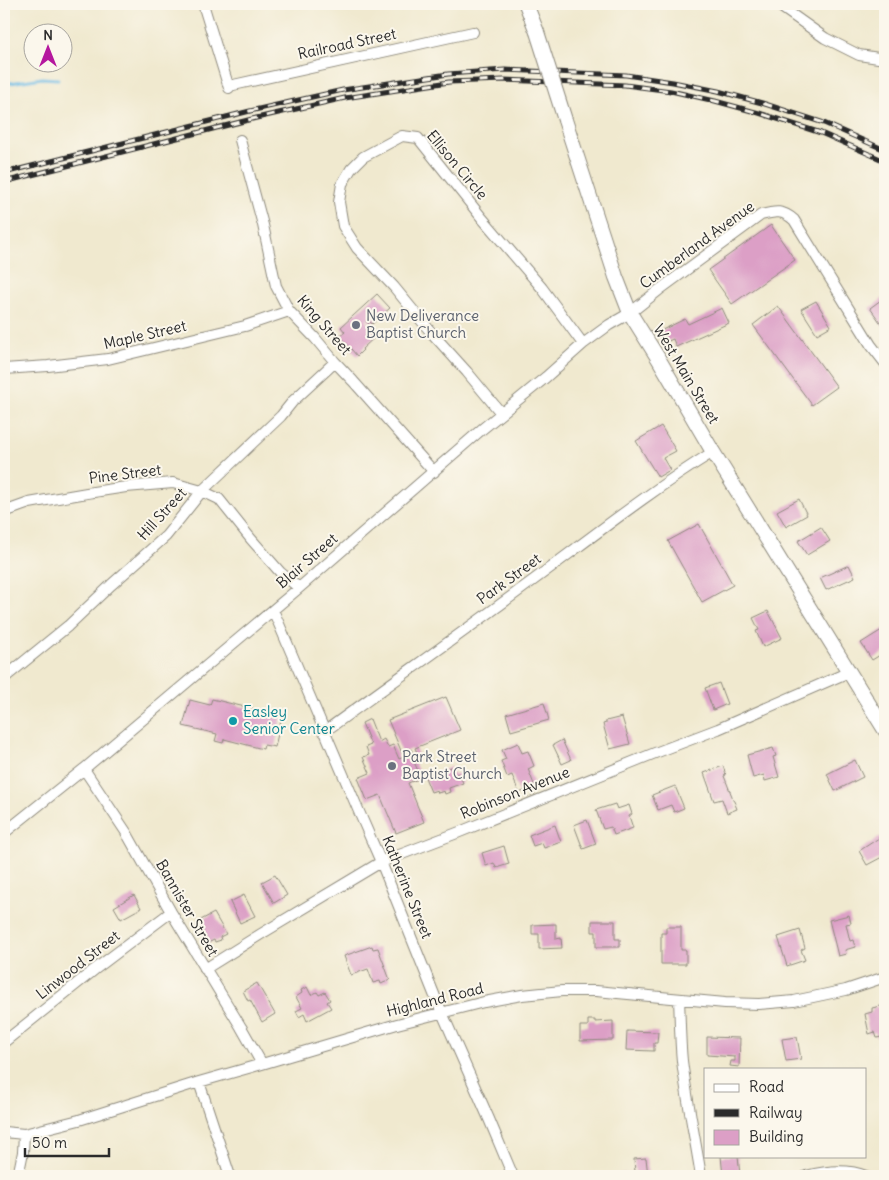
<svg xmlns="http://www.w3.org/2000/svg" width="889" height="1180" viewBox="0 0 889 1180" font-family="Delius,sans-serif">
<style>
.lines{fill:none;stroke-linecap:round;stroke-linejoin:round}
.stream{stroke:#69bae4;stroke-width:3}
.building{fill:#dc9fc6}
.street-casing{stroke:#8e8a7d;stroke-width:12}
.secondary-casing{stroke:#8e8a7d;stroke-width:16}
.street{stroke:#fff;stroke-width:10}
.secondary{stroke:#fff;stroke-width:14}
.rail-casing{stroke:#2b2b2b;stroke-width:5}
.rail{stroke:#fbf7ec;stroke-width:3;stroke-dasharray:9;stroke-linecap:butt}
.secondary-bridge-casing{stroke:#8e8a7d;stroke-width:16;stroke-linecap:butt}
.secondary-bridge{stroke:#fff;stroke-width:14}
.worship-dot{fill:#6b7280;stroke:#fbf7ec;stroke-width:2}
.culture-dot{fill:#0f9aa8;stroke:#fbf7ec;stroke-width:2}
.labels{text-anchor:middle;stroke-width:4;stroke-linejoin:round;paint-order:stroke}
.street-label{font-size:15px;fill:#2b2b2b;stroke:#fbf7ec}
.worship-label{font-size:15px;fill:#5b616d;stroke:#fbf7ec;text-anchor:start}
.culture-label{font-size:15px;fill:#0d838f;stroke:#fbf7ec;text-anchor:start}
</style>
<rect width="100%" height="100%" fill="#fbf7ec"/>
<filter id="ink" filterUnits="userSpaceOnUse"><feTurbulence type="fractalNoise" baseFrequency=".02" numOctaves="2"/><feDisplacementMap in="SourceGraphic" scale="10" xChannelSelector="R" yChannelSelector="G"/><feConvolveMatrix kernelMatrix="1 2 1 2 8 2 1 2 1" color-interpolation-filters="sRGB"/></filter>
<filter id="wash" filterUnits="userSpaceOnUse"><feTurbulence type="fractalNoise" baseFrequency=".0096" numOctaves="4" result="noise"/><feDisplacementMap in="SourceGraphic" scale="20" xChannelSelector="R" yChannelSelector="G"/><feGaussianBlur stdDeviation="1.12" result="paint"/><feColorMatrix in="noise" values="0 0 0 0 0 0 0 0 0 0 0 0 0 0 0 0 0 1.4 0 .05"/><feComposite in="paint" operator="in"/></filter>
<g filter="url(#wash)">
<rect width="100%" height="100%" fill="#f0e9cf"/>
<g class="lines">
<path class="stream" d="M4 84 42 78 58 79"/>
</g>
<g id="blocks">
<path class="building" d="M771 225 795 260 732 304 708 270Z
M377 294 390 308 372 324 368 319 366 321 378 334 362 349 363 350 357 356 340 336 345 332 341 327Z
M885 297V329L870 308Z
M816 301 831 326 817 334 801 309Z
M778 306 837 387 812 405 753 325Z
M722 308 729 323 676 347 673 339 666 342 660 331 685 319 688 324Z
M661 426 676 451 663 458 670 470 658 477 636 441Z
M799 499 807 515 786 527 777 511Z
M699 524 733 585 702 602 668 541Z
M821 527 830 541 807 555 798 541Z
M849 565 855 577 826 590 820 578Z
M768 611 782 638 763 647 756 631 759 630 753 618Z
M885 628V652L872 660 861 643Z
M719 683 727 704 713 710 705 688Z
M446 697 460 730 415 748 418 755 412 757 421 778 408 783 424 822 396 833 380 795 367 800 358 778 370 773 363 757 369 755 366 747 371 745 362 723 370 719 379 742 384 739 388 747 393 745 399 759 413 753 411 749 402 753 388 720Z
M212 699 282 716 275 747 264 745 263 749 224 739 223 743 215 741 217 734 183 726 190 700 210 705Z
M544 703 549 720 511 731 506 714Z
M622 717 630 744 610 749 603 724 606 723V721Z
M562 740 571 760 562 764 553 745Z
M518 743 522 753 528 751 534 766 528 769 535 787 519 793 512 775 507 777 501 761 506 759 502 750Z
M773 748 776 756 773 757 779 777 765 781 764 775 753 778 747 755Z
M855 760 863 777 835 791 827 774Z
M723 766 726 775 724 776 737 809 727 813 722 799 714 801 704 773Z
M451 767 454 775 459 773 463 783 449 788 450 792 445 794 444 791 438 793 437 790 431 792 424 775 431 773V775Z
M675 786 684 808 674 812 671 805 658 810 652 795Z
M615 804 617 809 629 805 632 814 629 816 633 828 614 835 611 827 603 829 596 810Z
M587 820 596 844 583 849 574 825Z
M555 825 561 842 544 848 542 843 533 846 529 835Z
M885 834V862L882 857 867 865 859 851Z
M504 846 509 864 496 868 494 863 486 866 482 853Z
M275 875 287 895 274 903 262 882Z
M134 895 141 908 121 919 114 907Z
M244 895 255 916 240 923 230 902Z
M214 913 226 934 220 937 221 940 215 942 214 940 208 943 197 922Z
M849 915 851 923 846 924 850 941 853 940 855 947 845 950 846 954 838 956 829 920Z
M592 921H615V939H620V947H596V932H592Z
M556 924V939L561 938 562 948 539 949V934H532V925Z
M666 927H681V950H686V964H661V933H666Z
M800 930 805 948 801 950 805 960 787 966 778 937Z
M372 946 373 949 378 948 390 980 381 984 380 981 373 983 368 969 351 975 344 956Z
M257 983 275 1014 262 1022 250 1000 248 1001 243 991Z
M307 987 311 995 317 992 319 995 325 992 330 1000 327 1002 331 1008 307 1021 304 1014 299 1017 296 1011 302 1008 296 997 302 993 301 990Z
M885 1005V1036L877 1038 875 1032 869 1034 865 1014 872 1012V1008Z
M588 1020H595V1022L613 1021V1040L580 1041V1026H588Z
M627 1031 658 1032 657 1043H654V1051L626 1050Z
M707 1037 740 1038 739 1067 730 1066 731 1061H735V1057L707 1055Z
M797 1037 801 1059 786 1061 782 1039Z
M721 1156H738L740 1175 734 1176H723Z
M646 1158 648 1176H617V1174L635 1172 634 1159Z"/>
</g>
</g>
<g filter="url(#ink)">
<use href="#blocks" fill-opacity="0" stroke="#8e8a7d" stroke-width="1"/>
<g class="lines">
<g class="street-casing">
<path id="street" d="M203 4 229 88
M777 4 825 38 859 55 885 59
M229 86 473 32
M240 140 263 225 276 286 289 311 315 338 335 362 353 381 434 472
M4 369 48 366 108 359 245 326 289 311
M501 413 467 372 430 331 394 287 357 248 343 226 339 202 342 184 351 169 363 157 402 136 418 138 482 218 542 288 583 344
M4 512 29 503 87 493 126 487 173 483 202 491 219 499 251 539 280 572 299 588
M273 610 360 814 381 862 436 999 489 1119 513 1176
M4 678 68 626 111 585 166 536 202 491 281 416 293 401 335 362
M324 732C391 683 458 636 524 587 587 541 647 493 713 452
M84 769 126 832 171 912 241 1027 262 1064
M4 833 84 769 299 588 481 430 546 377 583 344 609 325 630 313 659 290 761 215C776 211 783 210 794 220L871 345 885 363
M205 969 261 934 381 862 457 833 655 753 718 729 849 672
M679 999C680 1020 680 1041 682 1061 687 1100 695 1138 701 1176
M4 1042 94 970 171 912
M199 1082 230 1176
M4 1132 24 1134 79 1120 199 1082 262 1064 397 1024 484 1002 522 995 562 991H596L725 1003 759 1004 794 1001 846 990 885 977
M18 1176 23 1152 24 1134
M806 1176C825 1171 847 1168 866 1176"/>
</g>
<g class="secondary-casing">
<path id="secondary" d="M526 4 537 32
M565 120 616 277 630 313 658 358 713 452 885 730"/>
</g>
<use href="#street" class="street"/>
<use href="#secondary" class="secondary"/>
<g class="rail-casing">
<path id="rail" d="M4 173 250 111 343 90 448 74 505 70 626 75 673 82 718 91 762 103 824 123 885 150
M4 182 252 119 345 98 449 82 504 80 625 85 671 91 715 101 759 113 821 133 885 161"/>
</g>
<use href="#rail" class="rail"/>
<g class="secondary-bridge-casing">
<path id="secondary-bridge" d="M537 32 565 120"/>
</g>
<use href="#secondary-bridge" class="secondary-bridge"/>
</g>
</g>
<g class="worship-dot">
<circle cx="356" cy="325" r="5"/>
<circle cx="392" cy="766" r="5"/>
</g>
<circle class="culture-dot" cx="233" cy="721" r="5"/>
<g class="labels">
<g class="street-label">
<text transform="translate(347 44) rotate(-12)" y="5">Railroad Street</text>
<text transform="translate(457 165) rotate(50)" y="5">Ellison Circle</text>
<text transform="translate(697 245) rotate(-36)" y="5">Cumberland Avenue</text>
<text transform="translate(324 325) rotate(49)" y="5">King Street</text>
<text transform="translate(145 335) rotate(-13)" y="5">Maple Street</text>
<text transform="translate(686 374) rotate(59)" y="5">West Main Street</text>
<text transform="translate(125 474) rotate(-7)" y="5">Pine Street</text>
<text transform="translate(162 514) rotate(-48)" y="5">Hill Street</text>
<text transform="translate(307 561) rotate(-41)" y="5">Blair Street</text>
<text transform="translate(509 579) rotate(-36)" y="5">Park Street</text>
<text transform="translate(515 793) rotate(-22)" y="5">Robinson Avenue</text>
<text transform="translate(407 887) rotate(68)" y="5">Katherine Street</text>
<text transform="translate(187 908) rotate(60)" y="5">Bannister Street</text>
<text transform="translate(78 965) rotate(-38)" y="5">Linwood Street</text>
<text transform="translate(435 1000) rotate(-14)" y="5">Highland Road</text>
</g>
<g class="worship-label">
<text x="366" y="321">New Deliverance<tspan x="366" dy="17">Baptist Church</tspan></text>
<text x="402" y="762">Park Street<tspan x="402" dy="17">Baptist Church</tspan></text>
</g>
<g class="culture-label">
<text x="243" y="717">Easley<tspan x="243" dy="17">Senior Center</tspan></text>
</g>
</g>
<rect width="889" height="1180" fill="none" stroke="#fbf7ec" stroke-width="20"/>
<rect x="704" y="1068" width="162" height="90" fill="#fbf7ec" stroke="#a8a59f"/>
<rect x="714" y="1084" width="25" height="8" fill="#ffffff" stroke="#a8a59f"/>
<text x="749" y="1092" font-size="15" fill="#2b2b2b">Road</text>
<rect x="714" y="1109" width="25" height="8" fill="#2b2b2b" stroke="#a8a59f"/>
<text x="749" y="1118" font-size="15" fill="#2b2b2b">Railway</text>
<rect x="714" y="1130" width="25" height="15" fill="#dc9fc6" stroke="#a8a59f"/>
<text x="749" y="1142" font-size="15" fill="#2b2b2b">Building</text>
<g transform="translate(48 48)"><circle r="24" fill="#fbf7ec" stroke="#a8a59f"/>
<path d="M0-4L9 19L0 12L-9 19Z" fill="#b5179e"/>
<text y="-8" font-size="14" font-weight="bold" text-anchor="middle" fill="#2b2b2b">N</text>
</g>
<path d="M25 1148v8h84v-8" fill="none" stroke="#2b2b2b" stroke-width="2.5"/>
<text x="32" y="1148" font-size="15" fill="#2b2b2b" stroke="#fbf7ec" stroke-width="4" paint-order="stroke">50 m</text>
</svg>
